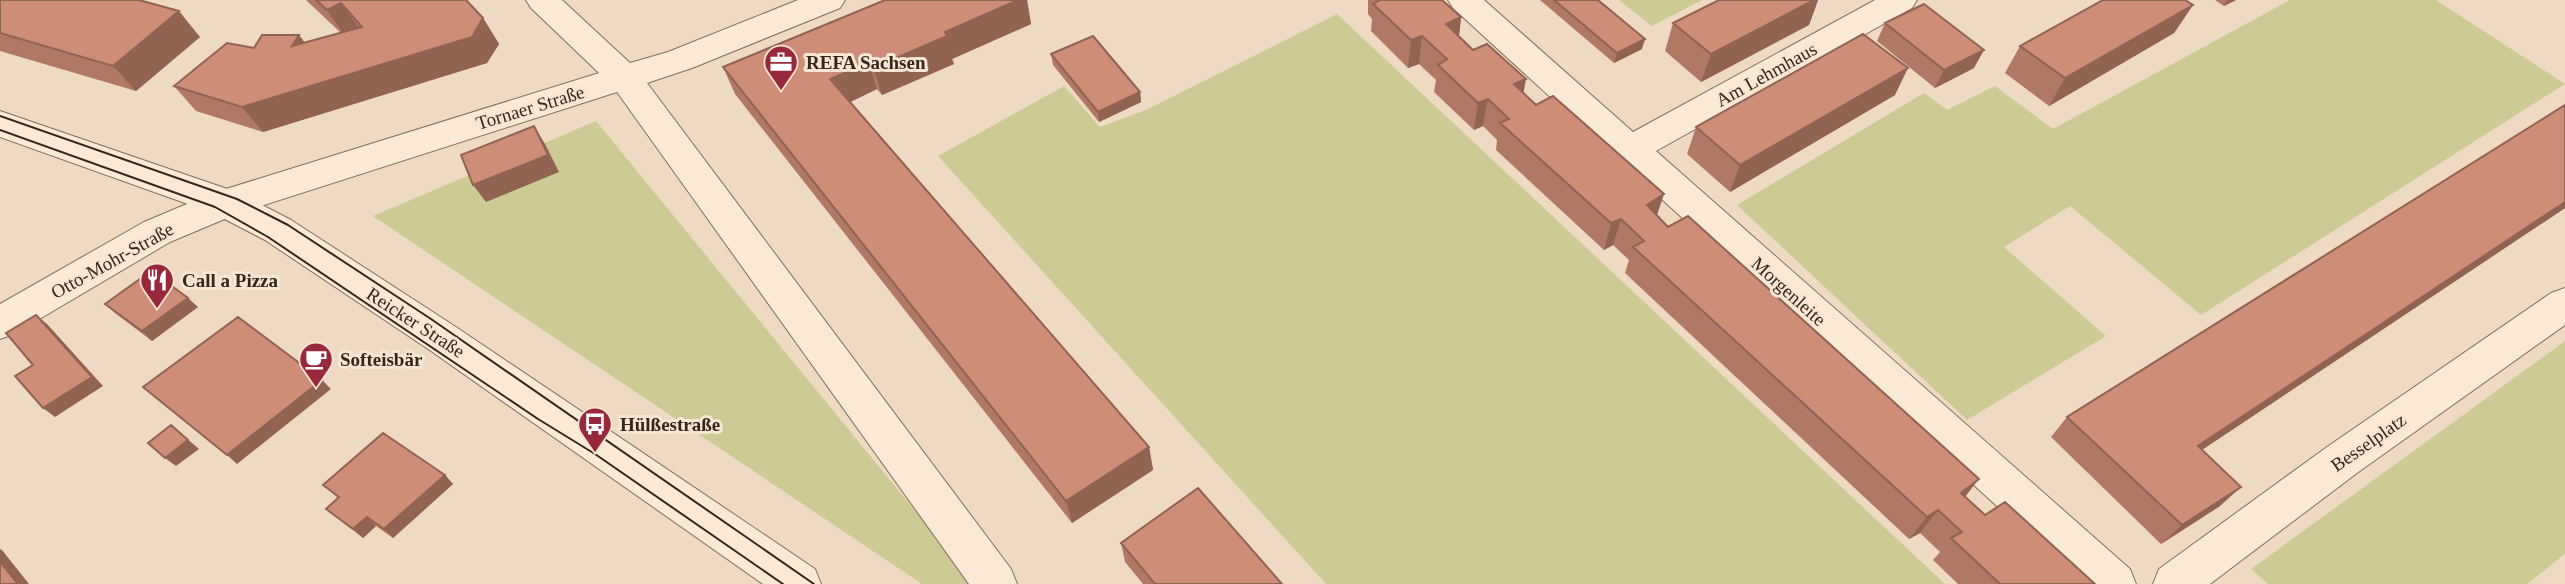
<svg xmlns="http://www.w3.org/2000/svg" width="2565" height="584" viewBox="0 0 2565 584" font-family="'Times New Roman',serif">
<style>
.green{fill:#cdca96}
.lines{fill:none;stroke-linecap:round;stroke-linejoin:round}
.minor-casing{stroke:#886b59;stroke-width:2}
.tertiary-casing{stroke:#886b59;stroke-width:2}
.minor{fill:#f9e9d5;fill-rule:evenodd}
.tertiary{fill:#f9e9d5;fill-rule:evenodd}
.tram{stroke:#38261d;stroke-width:2}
.wall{fill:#b07966}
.shaded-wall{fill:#906353}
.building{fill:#cd8d77;stroke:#906353;stroke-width:2}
.labels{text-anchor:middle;stroke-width:6;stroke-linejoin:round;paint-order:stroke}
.poi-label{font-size:19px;font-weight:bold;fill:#38261d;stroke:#f6e6d2;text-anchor:start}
.street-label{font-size:19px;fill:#38261d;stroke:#f6e6d2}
</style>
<rect width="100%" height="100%" fill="#eedac2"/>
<path class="green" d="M1619 0H1702L1652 26Z
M2290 0H2436L2565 84 2201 315 2070 206 2004 247 2106 336 1967 420 1737 205 1924 93 1947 110 1995 86 2053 129Z
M1337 14 1945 584H1326L938 156 1064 86 1100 127 1146 110Z
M596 121 975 584H922L373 216Z
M2565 341V554L2527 584H2268L2251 569Z"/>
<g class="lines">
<g class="minor-casing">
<path id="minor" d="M526 0H562L630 63 668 52 798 0H845L840 8 692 68 647 83 1011 569 1017 584H969L617 92 239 213 170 242 14 334 0 339V304L144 222 213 193 599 73 531 8Z
M1448 0H1484L1633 132 1875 0H1917L1912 8 1656 151 2130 569 2136 584H2082L1453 8Z
M2565 288V325L2357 473 2210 584H2153L2159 569 2327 447 2551 293Z"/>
</g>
<g class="tertiary-casing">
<path id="tertiary" d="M0 111 239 193 291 220 459 329 815 569 821 584H763L431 351 265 240 213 213 0 137Z"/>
</g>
<use href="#minor" class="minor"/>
<use href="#tertiary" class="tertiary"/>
<path class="tram" d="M0 116 237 199 288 225 431 319 814 584
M0 130 215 207 268 237 538 419 595 454 783 584"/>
</g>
<path class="wall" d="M0 0 200 37 136 91 0 51Z
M306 0H466L483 18 499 44 487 63 263 132 196 111 174 86 254 48 299 35 305 43 341 33Z
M885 0H1027L1031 24 952 59 954 64 882 95 877 89 850 102 1149 447 1153 470 1072 523 735 94 723 67Z
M1368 0H1442L1461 17 1459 36 1473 50 1524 93 1668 227 1985 515 2095 584H1958L1933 560 1940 552 1920 533 1909 539 1625 273 1629 260 1613 245 1604 250 1496 150 1497 140 1483 126 1474 130 1434 92 1436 80 1419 64 1408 68 1371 31 1372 19 1368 14Z
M1540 0H1598L1642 49 1614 63Z
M1719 0H1818L1809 25 1701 82 1665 51 1673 23Z
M2215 0H2236L2224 6Z
M2193 5 2174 33 2049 106 2005 73 2020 46Z
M1885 23 1974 68 1935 88 1877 41Z
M1051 54 1140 92 1141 102 1099 122 1053 65Z
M1895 95 1730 192 1687 154 1696 127Z
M2565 105V208L2202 450 2220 506 2161 544 2051 437 2067 417Z
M105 304 198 307 152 341 115 313Z
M445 475 453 484 393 538 376 526 363 538 326 509 338 498 323 485Z
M1121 543 1282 584H1143L1125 562Z"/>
<path class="shaded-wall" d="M1018 0H1027L1031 24 952 59 954 64 882 95 873 68 945 32Z
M1814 0H1818L1809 25 1701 82 1711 54Z
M2228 0H2236L2224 6Z
M341 3 359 28 345 36 327 10Z
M2193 5 2174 33 2049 106 2065 78Z
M179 11 200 37 136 91 113 66Z
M1461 17 1458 45 1446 24Z
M483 18 499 44 487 63 263 132 242 107Z
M299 35 318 61 292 46Z
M1422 36 1419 64 1408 68 1411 40Z
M1645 39 1642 49 1614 63 1617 53Z
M1984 50 1974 68 1935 88 1944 70Z
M869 62 877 89 840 107 830 79Z
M1908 68 1895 95 1730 192 1740 165Z
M1526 79 1521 106 1514 84Z
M1140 92 1141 102 1099 122 1098 112Z
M1488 99 1483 126 1474 130 1478 103Z
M534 126 545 144 559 172 486 202 473 185Z
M1664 194 1655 221 1647 205Z
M2565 202V208L2179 465 2198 446Z
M1621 219 1613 245 1604 250 1611 223Z
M188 298 198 307 152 341 142 331Z
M36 315 47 324 103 386 55 417 43 408Z
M322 380 331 389 237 464 227 455Z
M171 425 199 449 176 466 165 458Z
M1149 447 1153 470 1072 523 1066 501Z
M445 475 453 484 393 538 384 529Z
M1979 479 1961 502 1943 516 1961 493Z
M2241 487 2220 506 2161 544 2182 525Z
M1938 510 1920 533 1909 539 1927 517Z
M367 517 376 526 363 538 353 529Z
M0 549 2 550 29 584H18L0 562Z"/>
<path class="building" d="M0 0H139L179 11 113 66 0 33Z
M316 0H466L483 18 472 37 242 107 174 86 227 43 254 48 262 35H299L292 46 362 27 341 3 327 10Z
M885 0H1018L945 32 947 36 873 68 869 62 830 79 1149 447 1066 501 723 67Z
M1380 0H1442L1461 17 1446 24 1473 50 1487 44 1526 79 1514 84 1536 105 1553 96 1664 194 1647 205 1668 227 1688 216 1979 479 1961 493 1985 515 2005 502 2095 584H2000L1951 538 1962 532 1938 510 1927 517 1633 247 1644 241 1621 219 1611 223 1500 123 1509 119 1488 99 1478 103 1438 65 1447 59 1422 36 1411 40 1373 4Z
M1554 0H1598L1645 39 1617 53Z
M1719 0H1814L1711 54 1673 23Z
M2103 0H2185L2193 5 2065 78 2020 46Z
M1924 4 1984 50 1944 70 1885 23Z
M1863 34 1908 68 1740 165 1696 127Z
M1093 36 1140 92 1098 112 1051 54Z
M2565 105V202L2198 446 2241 487 2182 525 2067 417Z
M534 126 548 155 473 185 461 155Z
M151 271 188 298 142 331 105 304Z
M36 315 92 377 43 408 15 376 33 365 6 333Z
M238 317 322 380 227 455 143 387Z
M171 425 188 440 165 458 148 443Z
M383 433 445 475 384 529 367 517 353 529 326 509 339 497 323 485Z
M1198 488 1282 584H1155L1121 543Z
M0 562 18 584H0Z"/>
<defs>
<g id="office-pin" transform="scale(1.75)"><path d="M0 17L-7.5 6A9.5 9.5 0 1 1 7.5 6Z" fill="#98283b" stroke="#f6e6d2"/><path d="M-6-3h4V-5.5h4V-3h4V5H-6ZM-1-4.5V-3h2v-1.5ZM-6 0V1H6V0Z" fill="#fff"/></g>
<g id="restaurant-pin" transform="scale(1.75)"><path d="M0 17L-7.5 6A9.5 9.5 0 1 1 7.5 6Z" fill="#98283b" stroke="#f6e6d2"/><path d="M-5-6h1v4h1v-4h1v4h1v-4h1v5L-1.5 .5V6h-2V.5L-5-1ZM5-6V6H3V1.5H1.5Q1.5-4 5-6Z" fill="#fff"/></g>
<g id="cafe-pin" transform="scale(1.75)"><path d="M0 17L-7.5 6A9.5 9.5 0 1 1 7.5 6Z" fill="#98283b" stroke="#f6e6d2"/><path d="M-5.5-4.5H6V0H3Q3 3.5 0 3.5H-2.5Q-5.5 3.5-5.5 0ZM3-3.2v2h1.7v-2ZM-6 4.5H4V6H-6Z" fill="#fff"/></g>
<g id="bus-pin" transform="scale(1.75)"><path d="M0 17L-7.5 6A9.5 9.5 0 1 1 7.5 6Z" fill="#98283b" stroke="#f6e6d2"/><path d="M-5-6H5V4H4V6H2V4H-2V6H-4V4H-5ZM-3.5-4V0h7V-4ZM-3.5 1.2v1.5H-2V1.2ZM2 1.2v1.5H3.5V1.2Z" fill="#fff"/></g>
</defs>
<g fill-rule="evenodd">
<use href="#office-pin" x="781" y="62"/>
<use href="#restaurant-pin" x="157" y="280"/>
<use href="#cafe-pin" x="316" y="359"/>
<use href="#bus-pin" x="595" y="424"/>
</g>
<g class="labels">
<g class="poi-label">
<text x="806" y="69">REFA Sachsen</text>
<text x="182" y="287">Call a Pizza</text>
<text x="340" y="366">Softeisbär</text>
<text x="620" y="431">Hülßestraße</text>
</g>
<g class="street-label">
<text transform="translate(1766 74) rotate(-29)" y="7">Am Lehmhaus</text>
<text transform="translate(530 107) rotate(-17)" y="7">Tornaer Straße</text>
<text transform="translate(112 260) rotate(-29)" y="7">Otto-Mohr-Straße</text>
<text transform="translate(1789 291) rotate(42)" y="7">Morgenleite</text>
<text transform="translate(416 322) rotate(33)" y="7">Reicker Straße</text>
<text transform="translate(2368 442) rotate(-35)" y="7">Besselplatz</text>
</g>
</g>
</svg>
